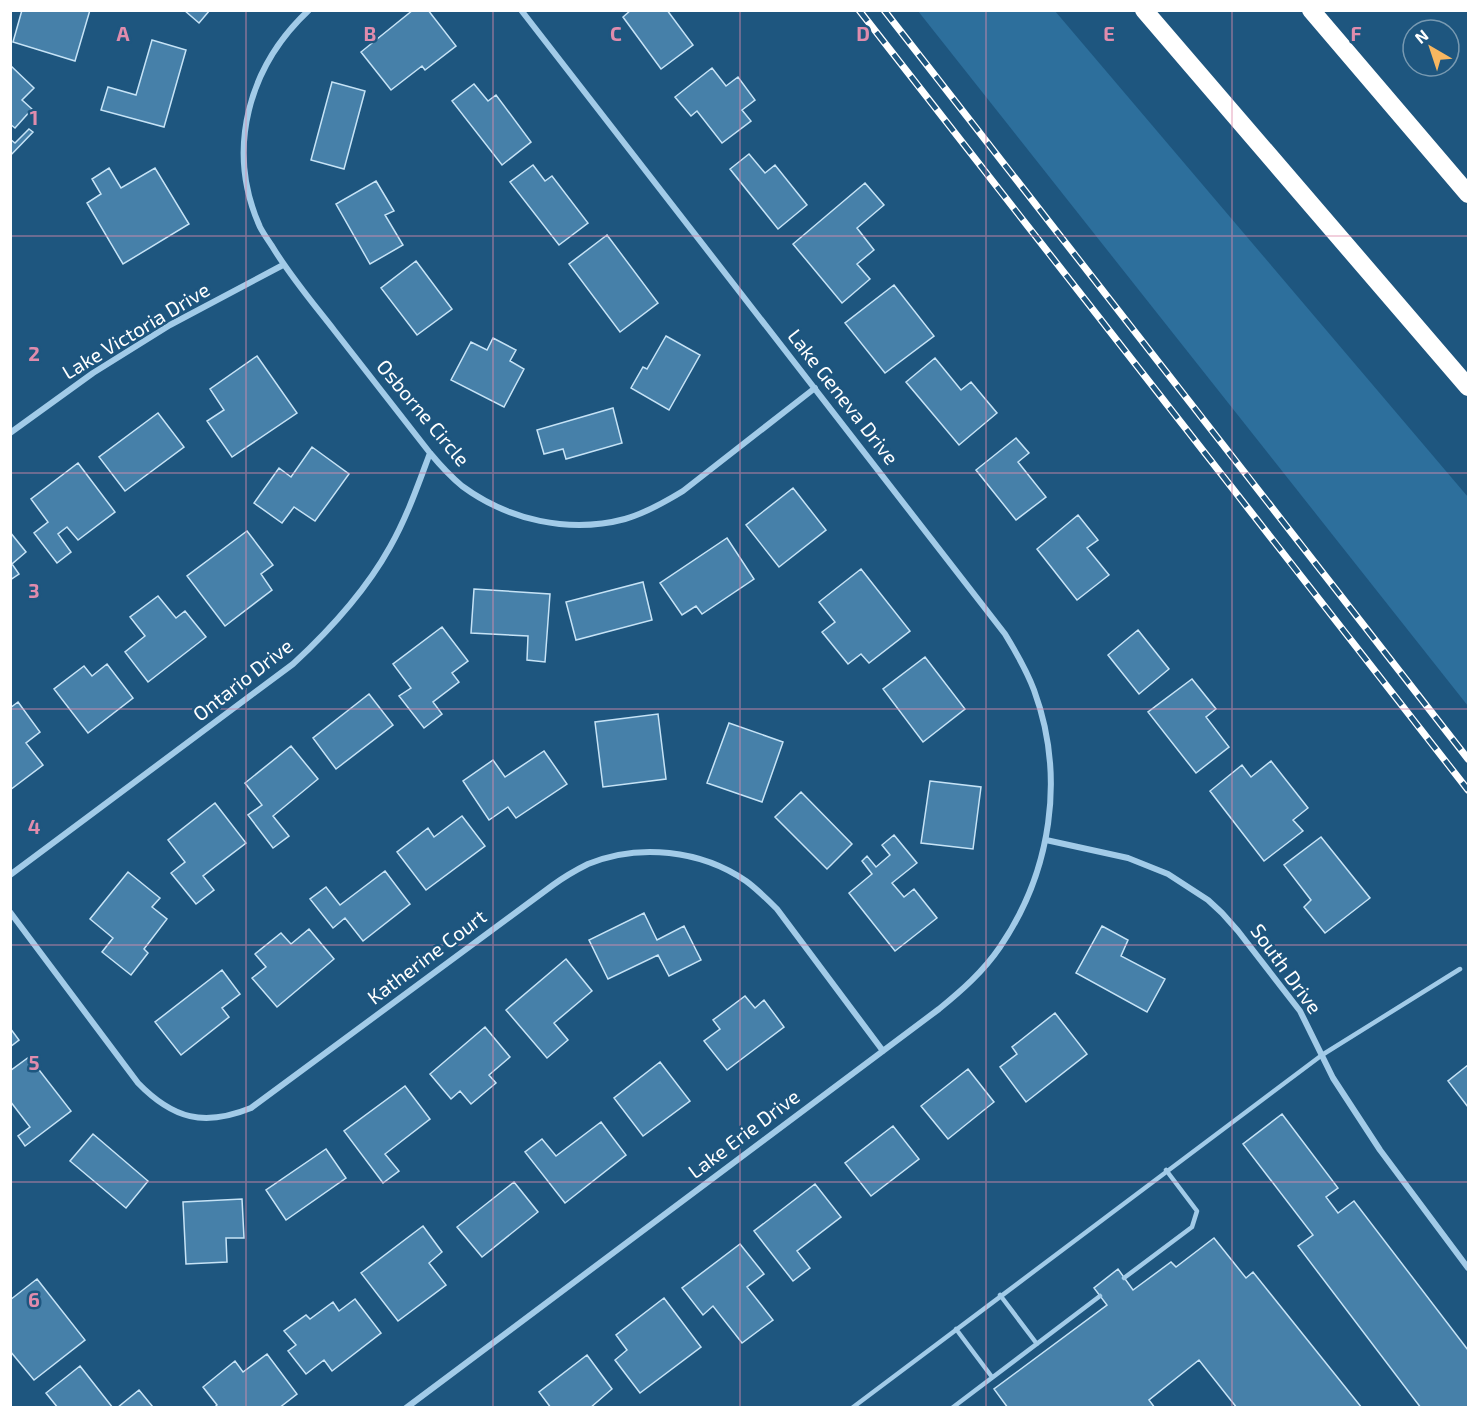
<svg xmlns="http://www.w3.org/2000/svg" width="1479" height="1418" viewBox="0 0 1479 1418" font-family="'Exo 2',sans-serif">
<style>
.green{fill:#2d6f9c}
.building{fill:#4680a9;stroke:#c6e3f6;stroke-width:1.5}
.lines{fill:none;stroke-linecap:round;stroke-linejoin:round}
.lane{stroke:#a2cbe8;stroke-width:4.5}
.street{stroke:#a2cbe8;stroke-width:6}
.highway{stroke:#fff;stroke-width:18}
.rail-casing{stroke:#fff;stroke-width:7}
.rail{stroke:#1e567f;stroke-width:4.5;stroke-dasharray:14;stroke-linecap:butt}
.grid{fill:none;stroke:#e08cad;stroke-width:1.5;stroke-opacity:0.55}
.labels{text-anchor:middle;stroke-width:5;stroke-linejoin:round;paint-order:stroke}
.street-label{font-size:20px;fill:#fff;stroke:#1e567f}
.grid-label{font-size:20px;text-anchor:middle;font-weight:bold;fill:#e08cad;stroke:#1e567f;stroke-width:5;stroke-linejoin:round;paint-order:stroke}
</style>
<rect width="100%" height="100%" fill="#1e567f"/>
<path class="green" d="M918 11H1055L1468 497V706Z"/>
<path class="building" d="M22 10H90L75 61 13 42Z
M184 10H210L199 23Z
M413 10H428L456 46 425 70 422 66 391 90 361 52Z
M631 10H667L693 45 661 69 623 17Z
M152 40 186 50 164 127 101 110 108 87 136 95Z
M10 65 34 88 22 100 32 109 15 128 10 124Z
M712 68 726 86 738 77 755 100 742 110 751 121 722 143 697 111 691 116 675 97Z
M332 82 365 91 344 169 311 160Z
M474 84 488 101 496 95 531 142 502 165 452 101Z
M29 129 33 132 10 156V139L15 143Z
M749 154 765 173 775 165 807 205 778 229 730 169Z
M533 165 545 181 552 176 588 223 559 245 510 182Z
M109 168 121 188 155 168 189 224 123 264 87 203 101 194 92 179Z
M376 181 394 211 385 215 403 245 370 264 336 204Z
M865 183 884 205 857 228 874 250 857 264 870 279 842 303 793 244Z
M607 235 658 303 620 332 569 264Z
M416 261 452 309 417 335 381 288Z
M894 285 934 336 885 373 845 323Z
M666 336 700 355 669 410 631 388 643 367 647 369Z
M493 338 516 350 510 361 524 369 504 407 451 380 471 342 487 350Z
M257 356 297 413 232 457 207 421 224 410 210 389Z
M935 358 961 390 971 382 997 413 959 445 906 382Z
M613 408 622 443 566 459 563 449 544 454 537 430Z
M158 413 184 447 125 491 99 457Z
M1016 438 1029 453 1018 462 1046 497 1016 520 976 470Z
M312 447 349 474 315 521 294 507 282 523 254 503 279 468 291 477Z
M78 463 115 512 78 540 67 527 58 534 71 552 57 563 34 533 48 522 31 499Z
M793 488 826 530 779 567 746 525Z
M1078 515 1098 540 1087 548 1109 575 1077 600 1037 549Z
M247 531 273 565 261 574 272 590 225 626 187 576Z
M10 532 26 552 12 564 19 574 10 580Z
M727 538 754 579 702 614 696 606 682 615 660 583Z
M861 569 910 631 869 663 861 654 848 664 822 632 835 622 819 602Z
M643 582 652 620 576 640 566 602Z
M474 589 550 594 545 662 527 660 528 636 471 633Z
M158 596 176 618 185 611 206 637 148 682 125 652 145 636 130 617Z
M442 627 468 661 452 673 459 682 433 702 442 714 424 728 399 696 411 688 393 664Z
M1138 630 1169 669 1139 694 1108 655Z
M925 657 965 709 923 742 883 689Z
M107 664 133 698 88 733 54 689 84 666 92 676Z
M1192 679 1216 709 1206 717 1229 747 1196 773 1148 712Z
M369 694 393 725 336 769 313 738Z
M18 702 40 732 26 743 43 765 10 790V708Z
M658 714 666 779 603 787 595 722Z
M729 723 783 742 762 802 707 783Z
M291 746 318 779 273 816 289 836 273 848 248 815 262 805 245 783Z
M544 751 567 784 516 818 508 807 489 820 463 781 493 760 505 777Z
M1271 761 1308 808 1293 820 1303 831 1264 861 1210 791 1242 765 1251 777Z
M930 781 981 787 973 849 921 843Z
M801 792 852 844 827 869 775 817Z
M215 803 246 843 203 876 214 890 196 904 171 873 185 862 168 840Z
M462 816 485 846 426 890 397 852 428 828 434 837Z
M894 835 917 863 892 883 904 897 914 889 937 918 895 951 849 893 872 874 862 861 867 856 876 867 890 855 882 845Z
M1321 837 1370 898 1325 933 1304 907 1311 900 1284 865Z
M385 871 410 904 363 941 345 918 333 928 310 899 326 887 340 905Z
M128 872 160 898 152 907 167 919 144 949 148 953 131 975 102 952 113 938 90 919Z
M644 913 657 940 684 926 701 960 669 976 658 955 608 979 589 940Z
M1102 926 1128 940 1121 956 1165 979 1147 1012 1076 973Z
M309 929 334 959 277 1007 252 978 266 967 255 954 281 933 291 944Z
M566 959 592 991 554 1023 568 1040 547 1058 506 1010Z
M222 970 240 994 222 1008 229 1017 181 1055 155 1022Z
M745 996 755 1008 764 1000 784 1027 727 1070 704 1041 720 1029 713 1020Z
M1055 1013 1087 1054 1026 1102 1000 1067 1017 1054 1012 1047Z
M485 1027 510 1057 489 1075 496 1083 471 1104 460 1091 451 1099 430 1074Z
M10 1028 19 1040 10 1047Z
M29 1057 71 1111 25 1146 18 1136 30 1127 10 1101V1071Z
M660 1062 690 1101 643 1136 614 1098Z
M1468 1065V1107L1448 1081Z
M968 1069 994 1102 948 1139 921 1106Z
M405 1086 430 1119 385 1154 399 1171 383 1183 344 1131Z
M1282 1114 1338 1188 1326 1197 1338 1213 1354 1201 1468 1350V1408H1421L1298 1246 1313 1235 1243 1144Z
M601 1122 626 1155 565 1203 525 1152 542 1139 556 1156Z
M893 1126 919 1159 871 1196 845 1163Z
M93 1134 148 1181 126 1208 70 1161Z
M326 1149 346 1178 286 1220 266 1190Z
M514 1182 538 1212 482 1257 457 1227Z
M815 1184 841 1217 797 1251 810 1268 793 1281 754 1231Z
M242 1199 244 1238H226L227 1262 186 1264 183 1202Z
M423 1226 442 1252 429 1263 446 1285 398 1321 361 1273Z
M1214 1238 1246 1278 1253 1272 1362 1408H1237L1199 1360 1149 1400 1155 1408H1008L994 1389 1107 1305 1094 1288 1118 1269 1133 1290 1171 1262 1176 1267Z
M740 1244 764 1274 747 1287 773 1320 742 1343 713 1306 703 1315 682 1288Z
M37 1279 85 1340 34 1380 10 1351V1300Z
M664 1298 701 1347 640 1393 615 1360 627 1350 616 1335Z
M355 1299 381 1333 332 1371 324 1360 306 1374 288 1351 296 1345 284 1331 306 1315 310 1319 333 1302 339 1311Z
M267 1354 297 1394 279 1408H214L217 1405 203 1387 235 1361 243 1372Z
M587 1355 612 1389 590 1408H551L539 1392Z
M80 1366 113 1408H58L46 1393Z
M139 1390 153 1407 117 1408Z"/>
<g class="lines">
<path class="lane" d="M1124 1278 1192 1227 1197 1211 1166 1170
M1000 1295 1037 1344
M956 1329 992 1377
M852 1408 1322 1055 1460 969
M952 1408 1100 1296"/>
<path class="street" d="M309 10C249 66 225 149 260 227 263 233 268 240 272 246 290 276 313 303 334 330 366 371 398 412 430 453 440 465 450 476 462 486 508 520 569 534 625 519 646 513 665 502 683 491L815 388
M10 433 93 373 170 325 283 265
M1046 840 1128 858 1168 874 1208 900 1222 913 1238 931 1300 1011 1333 1078 1380 1150 1468 1268
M10 875 293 664C331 629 365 592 390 547 407 517 418 485 430 453
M10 912 138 1083C173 1119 204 1127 251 1108L553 885C564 877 576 870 588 864 639 843 701 850 746 881 757 889 767 899 777 909L883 1051
M406 1408 939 1009C961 991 983 972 1000 947 1051 872 1066 777 1034 690 1027 671 1016 652 1005 634L521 10"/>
<path class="highway" d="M1144 10 1468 387
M1311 10 1468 194"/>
<g class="rail-casing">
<path id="rail" d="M859 10 1468 790
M884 10 1468 759"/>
</g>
<use href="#rail" class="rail"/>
</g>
<path class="grid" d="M246 10V1408M493 10V1408M740 10V1408M986 10V1408M1232 10V1408M10 236H1468M10 473H1468M10 709H1468M10 945H1468M10 1182H1468"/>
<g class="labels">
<g class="street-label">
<text transform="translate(136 331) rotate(-31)" y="7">Lake Victoria Drive</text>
<text transform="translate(843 397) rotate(52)" y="7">Lake Geneva Drive</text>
<text transform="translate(423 413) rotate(50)" y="7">Osborne Circle</text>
<text transform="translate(243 680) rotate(-38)" y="7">Ontario Drive</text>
<text transform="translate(427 957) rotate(-37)" y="7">Katherine Court</text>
<text transform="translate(1286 969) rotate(54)" y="7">South Drive</text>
<text transform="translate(744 1134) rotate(-37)" y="7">Lake Erie Drive</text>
</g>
</g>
<g class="grid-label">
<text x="123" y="41">A</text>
<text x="370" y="41">B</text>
<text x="616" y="41">C</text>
<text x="863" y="41">D</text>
<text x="1109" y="41">E</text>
<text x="1356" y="41">F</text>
<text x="34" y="125">1</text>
<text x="34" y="361">2</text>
<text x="34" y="598">3</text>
<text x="34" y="834">4</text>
<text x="34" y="1070">5</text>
<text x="34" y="1307">6</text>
</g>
<rect width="1479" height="1418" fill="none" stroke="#ffffff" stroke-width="24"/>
<g transform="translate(1431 48) rotate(321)"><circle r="28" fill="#1e567f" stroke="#789ab2" stroke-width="1.5"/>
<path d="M0-4.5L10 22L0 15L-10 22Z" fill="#f8b760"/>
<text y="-9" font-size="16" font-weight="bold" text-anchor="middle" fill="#ffffff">N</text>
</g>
</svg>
